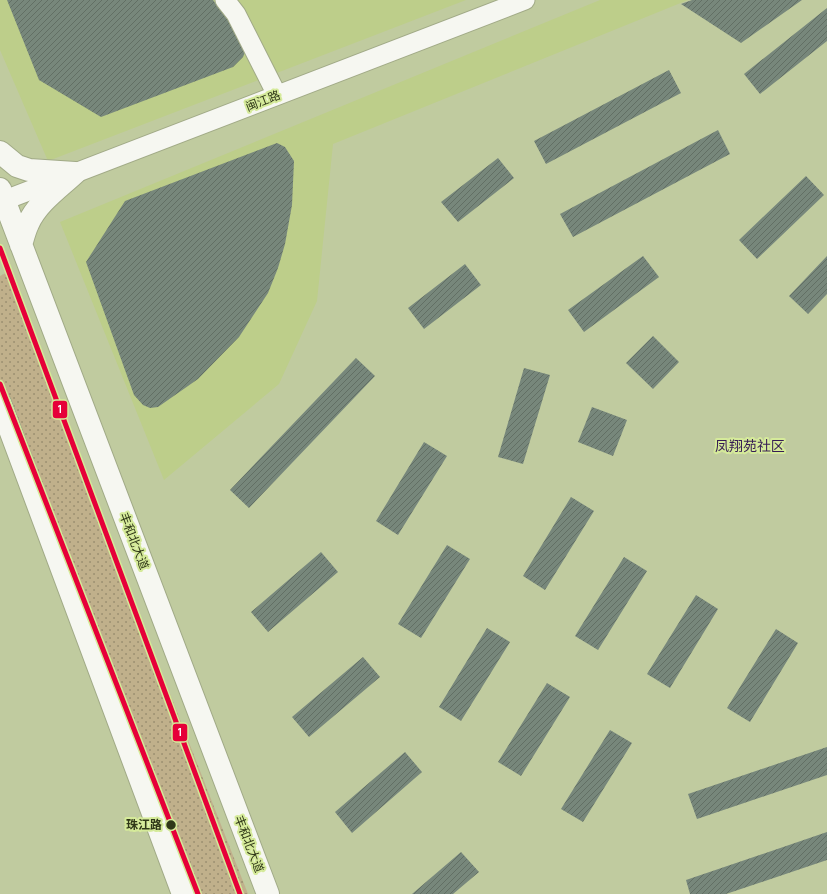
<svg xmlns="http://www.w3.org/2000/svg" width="827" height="894" viewBox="0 0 827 894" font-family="Manrope,'Noto Sans SC',sans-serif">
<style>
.built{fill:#bdce8a}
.grass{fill:url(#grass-dots)}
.building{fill:url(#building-hatch)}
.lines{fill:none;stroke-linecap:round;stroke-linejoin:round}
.minor-casing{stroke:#a1aa87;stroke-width:21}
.highway-casing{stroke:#a1aa87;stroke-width:24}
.minor{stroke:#f6f7f1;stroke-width:19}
.highway{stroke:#f6f7f1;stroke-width:22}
.metro-1-casing{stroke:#d5ea9a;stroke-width:8}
.metro-1{stroke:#e60039;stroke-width:5}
.stop-dot{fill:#303818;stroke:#d5ea9a;stroke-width:1.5}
.labels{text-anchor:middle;stroke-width:4;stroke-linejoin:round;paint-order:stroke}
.street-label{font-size:12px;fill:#303818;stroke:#d5ea9a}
.stop-label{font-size:12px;font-weight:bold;fill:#303818;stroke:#d5ea9a;text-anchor:end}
.quarter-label{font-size:14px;fill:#351b54;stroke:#d5ea9a}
.line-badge{stroke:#d5ea9a;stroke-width:1.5}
.badge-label{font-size:11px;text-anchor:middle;font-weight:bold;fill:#fff}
</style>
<defs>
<pattern id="grass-dots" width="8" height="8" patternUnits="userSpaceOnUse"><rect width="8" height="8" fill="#c0b08b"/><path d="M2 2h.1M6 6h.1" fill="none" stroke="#9c9071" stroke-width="1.8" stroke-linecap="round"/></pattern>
<pattern id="building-hatch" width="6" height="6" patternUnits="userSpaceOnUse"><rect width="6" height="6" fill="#77877b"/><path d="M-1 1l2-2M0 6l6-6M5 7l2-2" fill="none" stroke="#626f64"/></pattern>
</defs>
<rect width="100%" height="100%" fill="#c0cb9f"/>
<path class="built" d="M0 0H466L48 161 0 50Z
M600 0H688L333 144 317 301 279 384 164 480 60 222Z"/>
<path class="grass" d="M6 273 248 894H200L0 380V276Z"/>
<path class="building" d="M7 0H213L244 42 246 50 243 57 233 67 101 117 39 80Z
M692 0H802L741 43 681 4Z
M827 8V41L760 94 744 74Z
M669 70 681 93 546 164 534 141Z
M718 130 730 154 573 237 560 214Z
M277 143 285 147 294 161 292 205 285 244 278 268 268 293 239 337 198 379 158 407 150 408 143 405 134 395 86 262 125 201Z
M498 158 514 178 458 222 441 202Z
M806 176 824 195 757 259 739 240Z
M643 256 659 277 584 332 568 310Z
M827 256V294L808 314 789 296Z
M465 264 481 285 424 329 408 308Z
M653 336 679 362 653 389 626 363Z
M356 358 375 376 249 508 230 490Z
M524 368 550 375 523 464 498 457Z
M592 407 627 420 613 456 578 442Z
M424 442 447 456 398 535 376 521Z
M571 497 594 511 545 590 523 576Z
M447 545 470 559 421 638 398 624Z
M321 552 338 572 268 632 251 612Z
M624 557 647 571 598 650 575 636Z
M696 595 718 609 670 688 647 674Z
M487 628 510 642 461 721 439 707Z
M776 629 798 643 750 722 727 708Z
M363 657 380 677 309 737 292 717Z
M547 683 570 697 521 776 498 762Z
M610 730 632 743 583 822 561 809Z
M827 747V775L697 819 688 794Z
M405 752 422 772 352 833 335 812Z
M827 832V860L726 894H690L686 880Z
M461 852 479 872 453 894H412Z"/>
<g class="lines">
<g class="minor-casing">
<path id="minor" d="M225 0 236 14 277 95
M0 202 525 0"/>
</g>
<g class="highway-casing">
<path id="highway" d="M0 152 17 166 29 170 75 173
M0 189 268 894
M21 245C23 238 25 230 28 224 37 203 59 188 75 173
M0 403 183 894"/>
</g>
<use href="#minor" class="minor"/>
<use href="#highway" class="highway"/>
<g class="metro-1-casing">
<path id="metro-1" d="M0 248 240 894
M0 384 198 894"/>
</g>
<use href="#metro-1" class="metro-1"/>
</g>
<circle class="stop-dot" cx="171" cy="825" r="5.5"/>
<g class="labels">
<g class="street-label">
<text transform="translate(263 101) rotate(-21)" y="4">闽江路</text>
<text transform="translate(134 541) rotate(69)" y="4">丰和北大道</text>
<text transform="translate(249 844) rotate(69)" y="4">丰和北大道</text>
</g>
<g class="stop-label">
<text x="162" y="829">珠江路</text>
</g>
<g class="quarter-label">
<text x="750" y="451">凤翔苑社区</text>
</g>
</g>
<g class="line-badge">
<rect x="52" y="400" width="16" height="19" rx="4" fill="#e60039"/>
<rect x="172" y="723" width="16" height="19" rx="4" fill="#e60039"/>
</g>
<g class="badge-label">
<text x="60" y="413">1</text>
<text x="180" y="736">1</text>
</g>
</svg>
